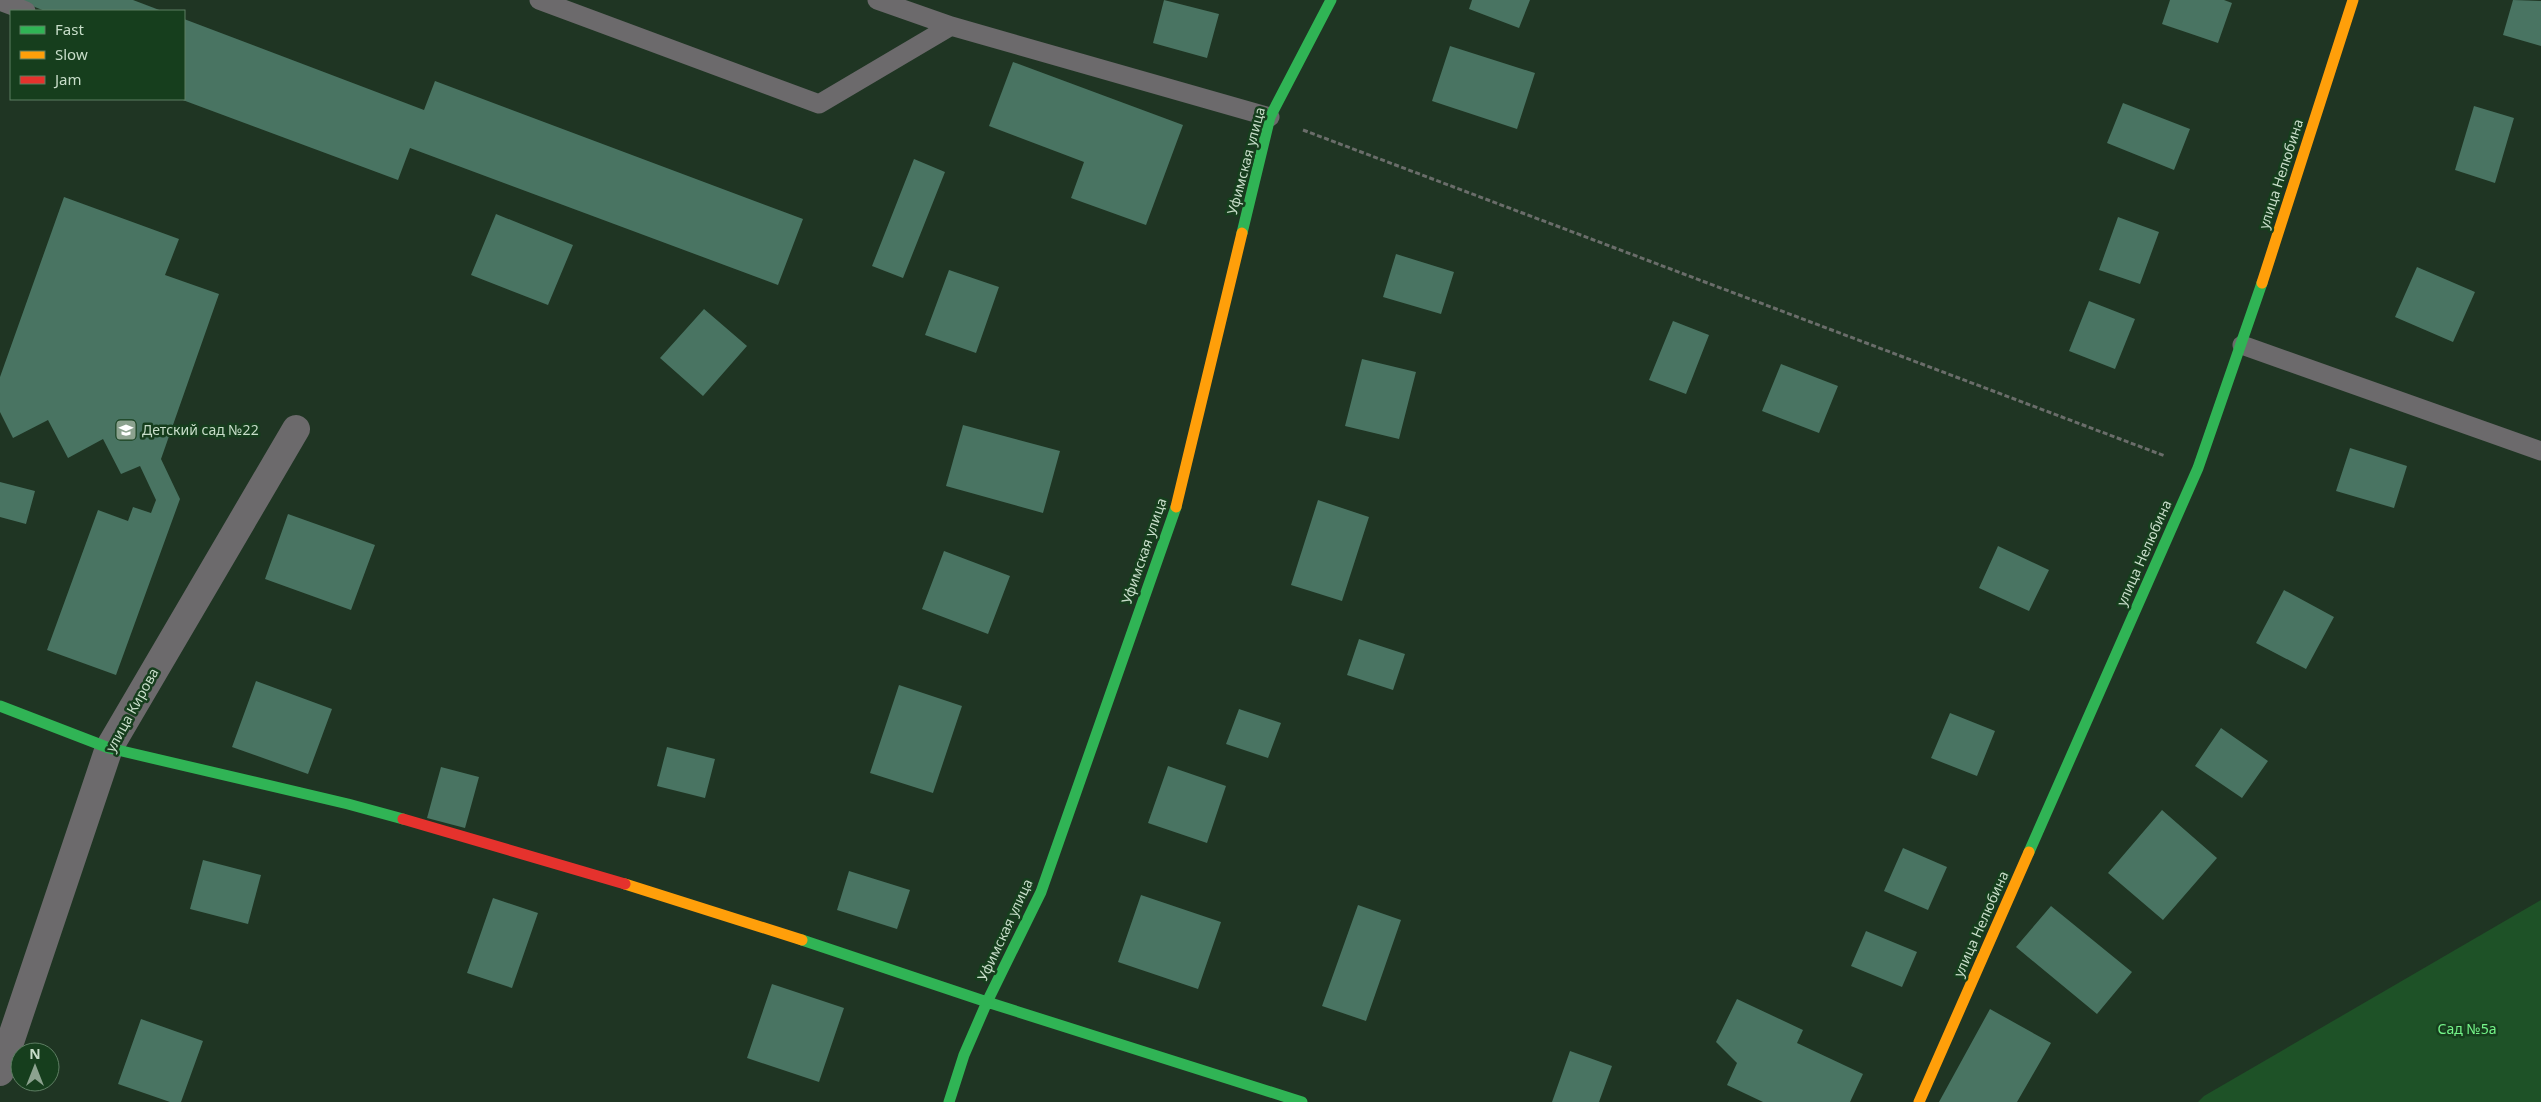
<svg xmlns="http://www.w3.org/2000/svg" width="2541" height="1102" viewBox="0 0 2541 1102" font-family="'Noto Sans',sans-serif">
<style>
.green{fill:#1e5227}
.building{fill:#497462}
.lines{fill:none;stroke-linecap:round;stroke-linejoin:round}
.path{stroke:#6a6d6a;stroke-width:3;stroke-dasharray:5 2.5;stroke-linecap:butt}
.lane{stroke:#6c6a6c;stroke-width:19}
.street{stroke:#6c6a6c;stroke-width:28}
.fast{stroke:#30b455;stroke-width:11}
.slow{stroke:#ff9f0a;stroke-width:11}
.jam{stroke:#e5322d;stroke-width:11}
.labels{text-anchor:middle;stroke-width:5;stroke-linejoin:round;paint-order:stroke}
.street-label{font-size:14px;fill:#c7ddc9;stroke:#163e1d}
.poi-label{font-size:14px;fill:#c7ddc9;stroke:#163e1d;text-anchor:start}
.park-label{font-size:14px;fill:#75f58a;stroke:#163e1d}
</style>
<rect width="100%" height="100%" fill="#1f3523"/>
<path class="green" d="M2541 900V1102H2198L2204 1096Z"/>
<path class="building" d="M17 0H133L162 11H45Z
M1164 0 1219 14 1207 58 1153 43Z
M1472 0H1530L1519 28 1469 9Z
M2170 0H2224L2232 3 2218 43 2162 24Z
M2513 0 2541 1V46L2503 35Z
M184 19 424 110 435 81 803 219 778 285 410 148 398 180 180 99H184Z
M1450 46 1535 73 1517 129 1432 101Z
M1013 62 1183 125 1146 225 1071 198 1084 162 989 126Z
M2123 103 2190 129 2174 170 2107 143Z
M2474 106 2514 118 2495 183 2455 170Z
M914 159 945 172 903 278 872 266Z
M64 197 179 239 165 275 219 294 161 459 180 499 116 675 47 650 98 510 128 521 133 507 151 513 156 500 140 466 121 474 103 439 68 458 48 420 13 438 0 412V377Z
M496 214 573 245 548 305 471 275Z
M2118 217 2159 232 2140 284 2099 270Z
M1396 254 1454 272 1441 314 1383 297Z
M2417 267 2475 292 2453 342 2395 317Z
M949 270 999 287 976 353 925 335Z
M2089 301 2135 319 2115 369 2069 351Z
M704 309 747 346 703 396 660 358Z
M1673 321 1709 335 1686 394 1649 380Z
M1362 359 1416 372 1399 439 1345 426Z
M1781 364 1838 386 1819 433 1762 411Z
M963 425 1060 451 1043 513 946 486Z
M2350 448 2407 466 2394 508 2336 491Z
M0 482 35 491 26 524 0 517Z
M1318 500 1369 517 1342 601 1291 585Z
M288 514 375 545 351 610 265 579Z
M1998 546 2049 570 2029 611 1979 588Z
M944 551 1010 576 988 634 922 609Z
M2284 590 2334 617 2306 669 2256 643Z
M1359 639 1405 654 1393 690 1347 675Z
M256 681 332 709 308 774 232 747Z
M899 685 962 706 933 793 870 773Z
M1239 709 1281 723 1268 758 1226 744Z
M1950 713 1995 731 1977 776 1931 758Z
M2221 728 2268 761 2242 798 2195 766Z
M667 747 715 759 705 798 657 786Z
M1168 766 1226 786 1207 843 1148 823Z
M441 767 479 777 465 828 427 818Z
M2162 810 2217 858 2163 920 2108 873Z
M1903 848 1947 867 1928 910 1884 891Z
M203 860 261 875 248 924 190 909Z
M849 871 910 890 897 929 837 910Z
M1141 895 1221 922 1198 989 1118 962Z
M493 898 538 913 512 988 467 973Z
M1358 905 1401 920 1366 1021 1322 1006Z
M2051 906 2132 972 2097 1014 2016 947Z
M1866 931 1917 952 1902 987 1851 966Z
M772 984 844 1008 819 1082 747 1058Z
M1737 999 1803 1030 1797 1043 1863 1074 1850 1102H1763L1727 1085 1737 1063 1716 1042Z
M1990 1009 2051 1043 2017 1102H1939Z
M141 1019 203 1041 181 1102H170L118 1084Z
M1570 1051 1612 1066 1599 1102H1552Z"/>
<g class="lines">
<path class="path" d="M1303 130 2165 456"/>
<path class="lane" d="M539 0 819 104 951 26 1270 117
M877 0 951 26
M0 1 26 11
M2242 345 2541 451"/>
<path class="street" d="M0 1072 109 748 296 429"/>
<path class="fast" d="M1242 233 1270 117 1331 0
M0 706 109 748 348 804 403 819
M2029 852 2198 468 2262 283
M802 940 987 1002 1302 1102
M949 1102 964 1055 987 1002 1041 892 1176 507"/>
<path class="slow" d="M2262 283 2353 0
M1176 507 1242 233
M625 884 802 940
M1919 1102 2029 852"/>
<path class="jam" d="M403 819 625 884"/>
</g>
<defs>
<g id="school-square" transform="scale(1.125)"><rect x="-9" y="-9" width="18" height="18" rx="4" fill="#8ca28f" stroke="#163e1d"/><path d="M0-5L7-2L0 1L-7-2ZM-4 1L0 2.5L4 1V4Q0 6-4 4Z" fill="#fff"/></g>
</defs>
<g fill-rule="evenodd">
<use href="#school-square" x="126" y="430"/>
</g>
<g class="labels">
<g class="street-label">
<text transform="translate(1246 161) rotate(-75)" y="5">Уфимская улица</text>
<text transform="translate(2281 174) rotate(-72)" y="5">улица Нелюбина</text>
<text transform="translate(1144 551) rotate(-71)" y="5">Уфимская улица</text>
<text transform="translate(2144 553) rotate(-66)" y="5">улица Нелюбина</text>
<text transform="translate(132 710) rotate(-61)" y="5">улица Кирова</text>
<text transform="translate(1981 924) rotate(-66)" y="5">улица Нелюбина</text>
<text transform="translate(1005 930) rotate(-65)" y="5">Уфимская улица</text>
</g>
<g class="poi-label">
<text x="142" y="435">Детский сад №22</text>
</g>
<g class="park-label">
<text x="2467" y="1034">Сад №5а</text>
</g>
</g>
<rect x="10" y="10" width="175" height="90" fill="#163e1d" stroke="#5d7e62"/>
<rect x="20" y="26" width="25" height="8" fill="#30b455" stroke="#5d7e62"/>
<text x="55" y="35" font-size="15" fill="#c7ddc9">Fast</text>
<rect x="20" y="51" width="25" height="8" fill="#ff9f0a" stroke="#5d7e62"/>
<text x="55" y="60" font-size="15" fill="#c7ddc9">Slow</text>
<rect x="20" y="76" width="25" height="8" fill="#e5322d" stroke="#5d7e62"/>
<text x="55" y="85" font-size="15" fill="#c7ddc9">Jam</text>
<g transform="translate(35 1067)"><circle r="24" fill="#163e1d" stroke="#5d7e62"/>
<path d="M0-4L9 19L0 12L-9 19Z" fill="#8ca28f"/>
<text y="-8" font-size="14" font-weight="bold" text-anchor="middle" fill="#c7ddc9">N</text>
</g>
</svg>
